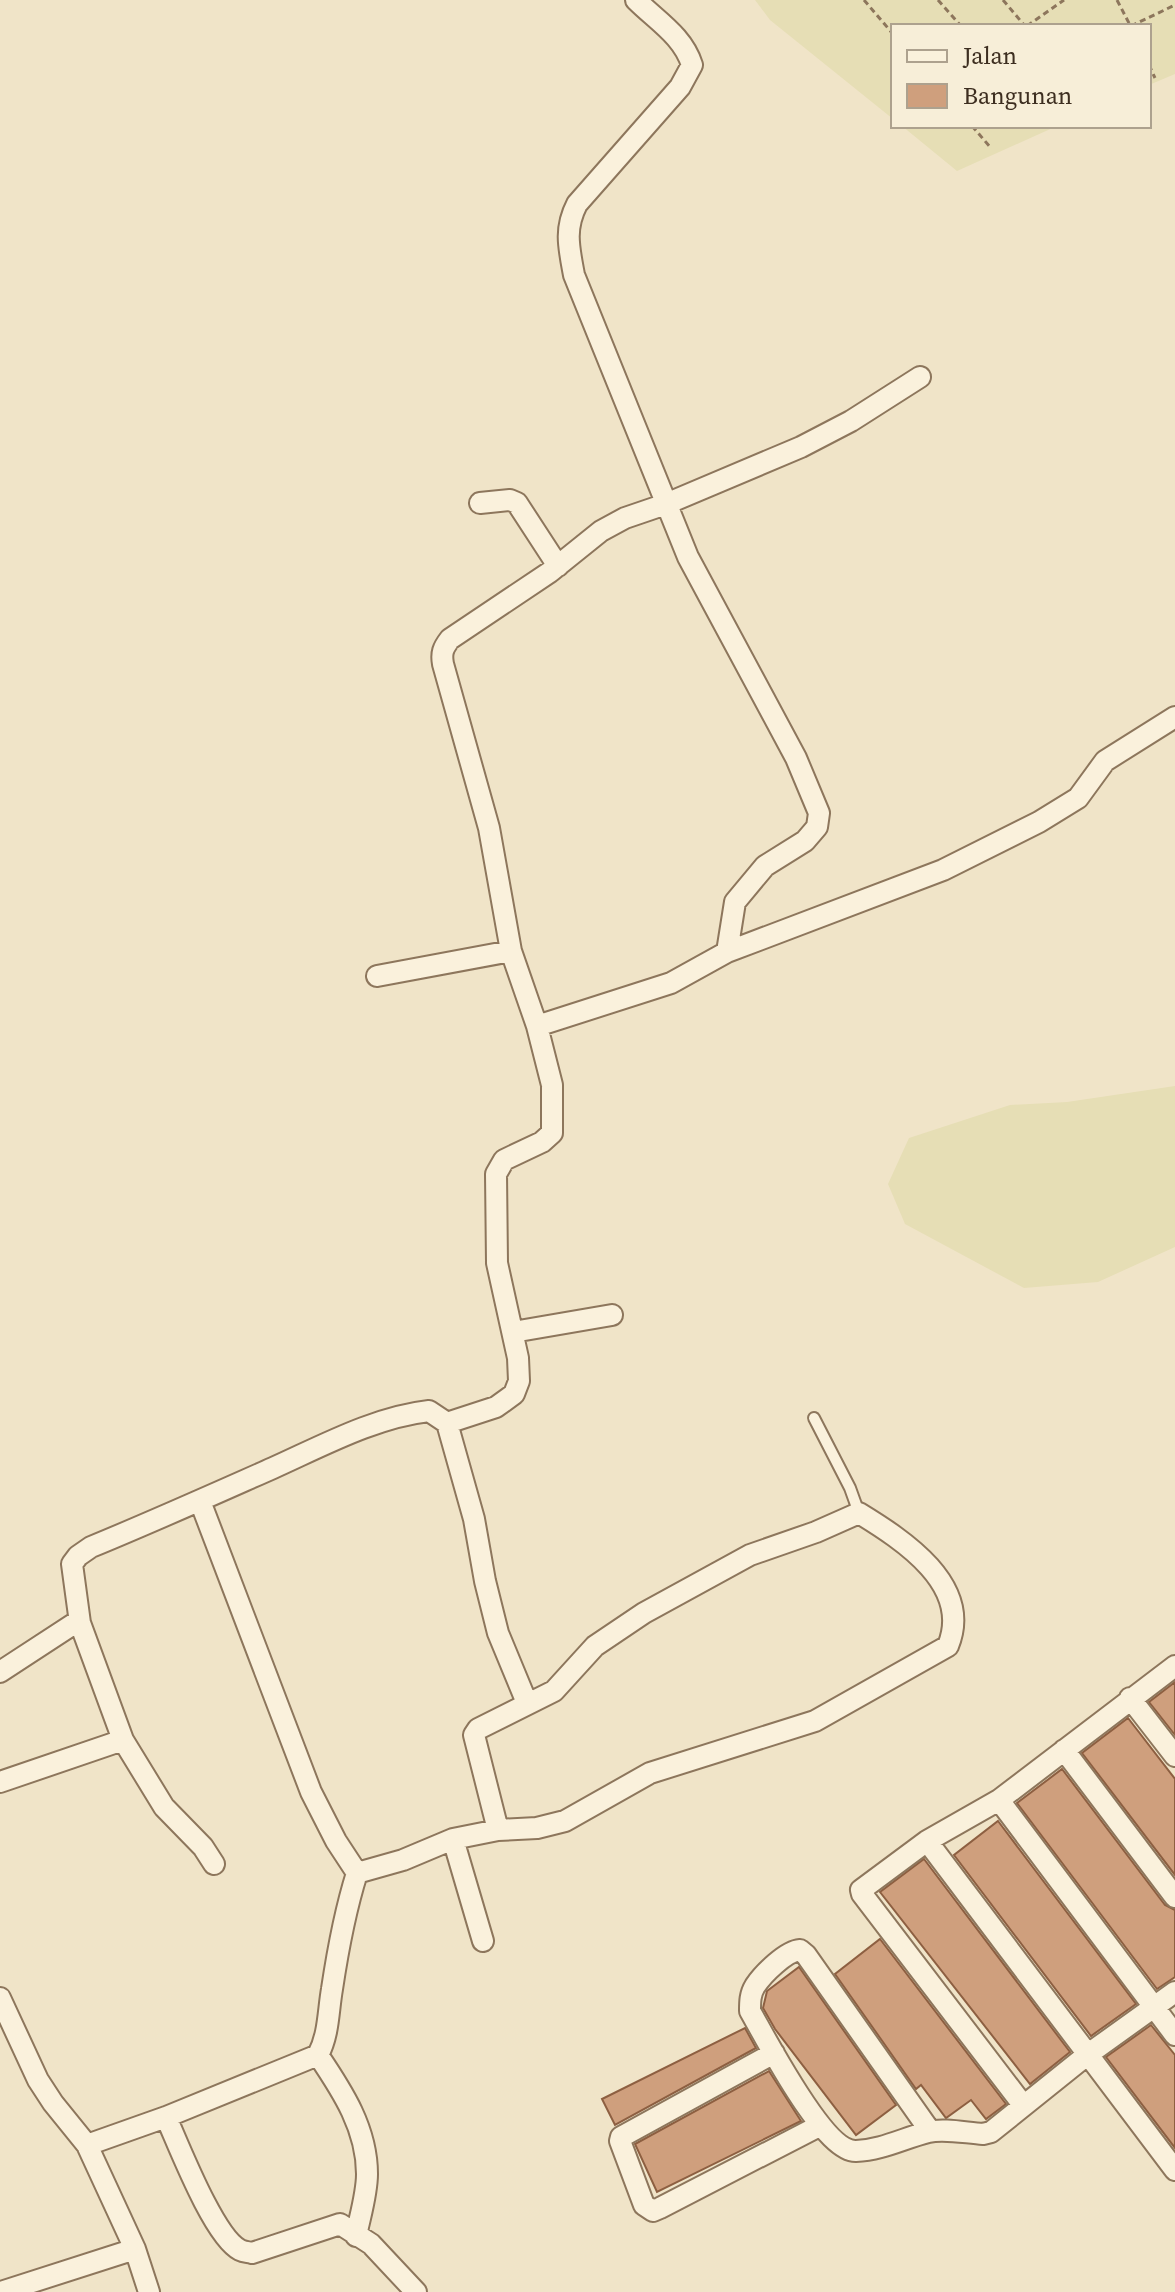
<svg xmlns="http://www.w3.org/2000/svg" width="1175" height="2292" viewBox="0 0 1175 2292" font-family="'Source Serif 4',serif">
<style>
.farmland{fill:#e6deb5}
.building{fill:#cf9f7d;stroke:#8d5f41;stroke-width:2}
.lines{fill:none;stroke-linecap:round;stroke-linejoin:round}
.service-casing{stroke:#8d765c;stroke-width:14}
.minor-casing{stroke:#8d765c;stroke-width:24}
.path{stroke:#8d765c;stroke-width:3;stroke-dasharray:6 4;stroke-linecap:butt}
.service{stroke:#faf1dc;stroke-width:10}
.minor{stroke:#faf1dc;stroke-width:20}
</style>
<rect width="100%" height="100%" fill="#f0e4c8"/>
<path class="farmland" d="M755 0H1175V74L1149 85V26H893V119L770 20Z
M902 126H1057L957 171Z
M1175 1086V1247L1098 1282 1024 1288 905 1224 888 1184 909 1138 1010 1105 1067 1102Z"/>
<path class="building" d="M1175 1682V1735L1149 1702Z
M1128 1718 1175 1779V1875L1082 1753Z
M1062 1769 1165 1905 1175 1910V1977L1157 1989 1017 1803Z
M998 1821 1136 2004 1091 2036 954 1855Z
M924 1859 1070 2052 1030 2084 880 1892Z
M880 1939 1006 2104 986 2119 971 2100 946 2118 921 2085 916 2089 835 1974Z
M799 1967 896 2105 856 2135 775 2029 763 2008 767 1991Z
M1151 2025 1175 2055V2148L1106 2057Z
M745 2028 756 2048 615 2125 602 2099Z
M769 2071 801 2121 657 2192 635 2144Z"/>
<g class="lines">
<g class="service-casing">
<path id="service" d="M814 1418 850 1488 859 1513"/>
</g>
<g class="minor-casing">
<path id="minor" d="M636 0C657 21 683 36 692 65L680 87 577 204C564 229 569 248 574 275L688 557 796 758 819 813 817 827 805 841 765 866 735 902 727 952
M480 503 510 500 517 503 558 566
M377 976 511 951
M537 1026 671 983 727 952 943 870 1039 822 1078 798 1105 761 1175 717
M513 1332 612 1315
M447 1423 496 1407 514 1394 519 1381 518 1358 497 1263 496 1174 504 1160 542 1142 552 1133V1085L537 1026 511 951 489 828 443 664C441 653 443 648 450 639L550 572 601 531 625 518 666 504 801 447 851 421 920 377
M200 1501 311 1792 336 1841 357 1873
M80 1623 72 1564 78 1556 91 1547C152 1522 212 1495 273 1468 322 1446 375 1417 429 1411L447 1423 474 1519 485 1581 498 1633 527 1703
M0 1672 75 1623H80L123 1740 0 1782
M1130 1698 1175 1756
M123 1740 164 1807 203 1847 214 1864
M1064 1750 1175 1897
M999 1800 1175 2035
M453 1839 483 1941
M927 1841 1175 2170
M357 1873 403 1860 453 1839 498 1830 537 1828 565 1821 650 1773 815 1721 948 1646C973 1585 903 1540 859 1513L816 1532 750 1555 644 1613 595 1646 554 1691 478 1729 474 1735 498 1830
M0 1998 38 2080 53 2103 87 2145 166 2117 318 2055C329 2034 328 2012 332 1989 338 1949 345 1911 357 1873
M774 2053 621 2137 620 2141 644 2205 653 2211 660 2208 819 2126
M318 2055C343 2092 367 2129 367 2174 367 2194 360 2216 356 2236
M1023 2105 862 1894 861 1890 927 1841 999 1800 1175 1666
M166 2117C179 2146 214 2237 240 2250 244 2252 248 2252 252 2253L340 2224 371 2244 416 2292
M930 2131 806 1955 800 1950C786 1951 763 1974 755 1986 750 1994 750 2002 750 2011 766 2039 824 2152 856 2151 882 2150 904 2138 928 2132 944 2128 966 2133 983 2134L991 2132 1087 2055 1175 1992
M87 2145 135 2249 149 2292
M1 2292 135 2249"/>
</g>
<path class="path" d="M864 0 893 34
M938 0 961 26
M1003 0 1025 26
M1117 0 1130 25
M1027 26 1064 0
M1131 26 1175 5
M1149 65 1155 78
M972 126 991 148"/>
<use href="#service" class="service"/>
<use href="#minor" class="minor"/>
</g>
<rect x="891" y="24" width="260" height="104" fill="#f7eed8" stroke="#ada18e" stroke-width="2"/>
<rect x="907" y="50" width="40" height="12" fill="#faf1dc" stroke="#ada18e" stroke-width="2"/>
<text x="963" y="64" font-size="24" fill="#3d2e20">Jalan</text>
<rect x="907" y="84" width="40" height="24" fill="#cf9f7d" stroke="#ada18e" stroke-width="2"/>
<text x="963" y="104" font-size="24" fill="#3d2e20">Bangunan</text>
</svg>
